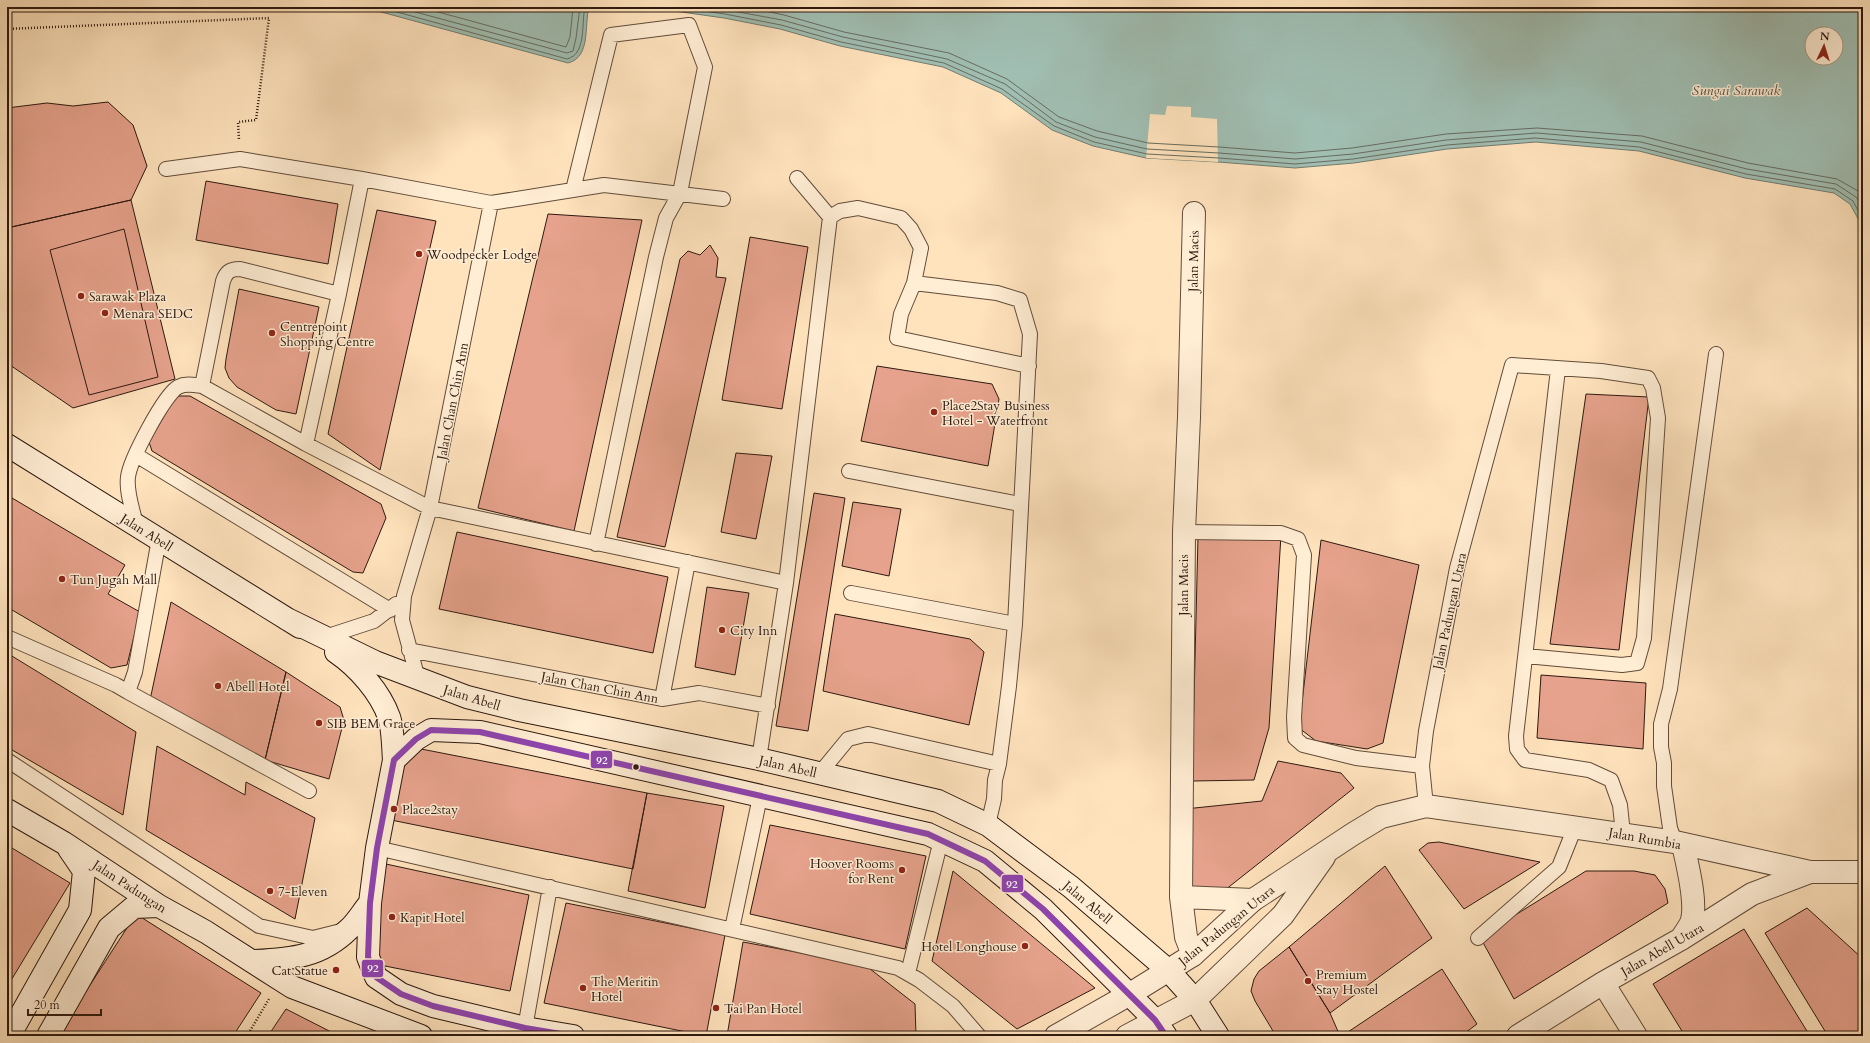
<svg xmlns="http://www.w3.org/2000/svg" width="1870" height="1043" viewBox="0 0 1870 1043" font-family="Cardo,serif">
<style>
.water{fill:#a0beb2;stroke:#727c71;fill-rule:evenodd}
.pier{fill:#ffe3bd}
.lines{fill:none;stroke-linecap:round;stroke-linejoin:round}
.shore{stroke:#676c60;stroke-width:1}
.building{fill:#e6a28c;stroke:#2e190f}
.service-casing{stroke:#624c3a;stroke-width:16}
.minor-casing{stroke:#624c3a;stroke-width:24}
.tertiary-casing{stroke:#624c3a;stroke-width:24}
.secondary-casing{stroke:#2e190f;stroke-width:24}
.path{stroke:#2e190f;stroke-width:2.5;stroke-dasharray:1 2;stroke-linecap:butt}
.service{stroke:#ffedd4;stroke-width:14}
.minor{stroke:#ffedd4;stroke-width:22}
.tertiary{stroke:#ffedd4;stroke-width:22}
.secondary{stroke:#ffedd4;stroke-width:22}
.bus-1-casing{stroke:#ffedd4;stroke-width:9}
.bus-1{stroke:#8e44ad;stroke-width:6}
.poi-dot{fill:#8f2418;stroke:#ffedd4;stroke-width:1.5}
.bus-dot{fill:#2e190f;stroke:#ffedd4;stroke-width:1.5}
.labels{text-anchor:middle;stroke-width:3;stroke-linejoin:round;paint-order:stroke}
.poi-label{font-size:13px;fill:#2e190f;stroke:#ffedd4;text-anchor:start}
.street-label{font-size:13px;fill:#2e190f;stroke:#ffedd4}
.water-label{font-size:14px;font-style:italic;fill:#565348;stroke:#ffedd4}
.line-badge{stroke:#ffedd4;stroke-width:1.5}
.badge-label{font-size:11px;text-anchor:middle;font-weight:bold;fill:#fff}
</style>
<rect width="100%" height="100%" fill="#ffe3bd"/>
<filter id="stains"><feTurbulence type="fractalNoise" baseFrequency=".005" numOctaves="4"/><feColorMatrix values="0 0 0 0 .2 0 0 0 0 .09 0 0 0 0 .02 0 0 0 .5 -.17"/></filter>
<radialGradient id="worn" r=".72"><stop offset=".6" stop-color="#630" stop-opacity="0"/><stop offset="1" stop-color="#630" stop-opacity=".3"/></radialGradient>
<path class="water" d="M363 7H589C584 26 591 57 568 63Z
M646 7H1863V234L1861 224 1850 204 1834 193 1745 178 1639 151 1536 142 1447 149 1354 163 1295 168 1218 162 1146 158 1093 146 1052 130 1001 93 943 67 840 46 780 29 724 18ZM1812 34H1836V58H1812Z"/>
<path class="pier" d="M1167 106 1191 107V117L1217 119 1218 162 1146 158 1150 114 1165 115Z"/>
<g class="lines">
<path class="shore" d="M379 7 567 59C587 54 581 23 585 7
M397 7 567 53 573 51 576 38 580 7
M420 7 566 47 570 37 573 7
M675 7 725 14 781 25 841 42 944 63 1002 89 1054 126 1094 142 1147 154 1219 158 1295 164 1353 159 1447 145 1535 138 1639 147 1746 174 1835 189 1853 201 1863 220
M711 7 782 20 843 37 947 59 1005 84 1056 122 1095 137 1147 149 1219 153 1295 159 1353 154 1446 140 1537 133 1641 142 1747 169 1836 184 1856 197 1863 207
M746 7 784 15 844 32 949 53 1007 79 1059 117 1097 131 1148 143 1219 147 1295 153 1352 148 1446 134 1537 128 1642 136 1748 163 1837 179 1858 191 1863 196"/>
</g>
<path class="building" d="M108 102 133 125 147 166 131 200 7 228V108L47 103 73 106Z
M206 181 338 204 328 264 196 240Z
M131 200 175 379 73 408 7 363V228Z
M377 210 436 221 380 470 328 434Z
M548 214 642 220 574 531 478 508Z
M124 229 158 377 89 395 50 250Z
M750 237 808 247 782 409 722 400Z
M710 245 718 258 716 277 726 278 665 547 617 537 680 259 688 251 700 255Z
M239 289 319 307 296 414 276 410 237 387 229 378 225 368 226 359Z
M877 366 992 384 999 399 988 466 861 441Z
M1586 394 1649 397 1619 650 1550 644Z
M176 396H190L381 504 386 518 363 573 353 572 152 451 149 442Z
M736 453 772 456 756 539 721 532Z
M814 493 845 498 808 731 776 726Z
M7 495 125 565 108 594 140 612 127 665 111 668 7 607Z
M853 502 901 509 889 576 842 566Z
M457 532 668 577 653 653 439 609Z
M1281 535 1269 728 1254 780 1192 781 1198 537Z
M1321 540 1419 565 1383 743 1367 749 1316 741 1299 728Z
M707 587 749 593 735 675 695 667Z
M171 602 286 672 265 760 150 700Z
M835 614 970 639 984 652 969 725 823 691Z
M7 653 136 732 123 815 7 747Z
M286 672 340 707 344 720 329 779 265 760Z
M1541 675 1646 683 1643 749 1537 738Z
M157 746 245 795 246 782 315 818 295 919 146 830Z
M416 748 647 793 633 869 391 820 402 760Z
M1278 761 1341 773 1354 788 1225 890 1183 888 1185 809 1262 801Z
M647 793 724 806 705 908 628 891Z
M770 825 926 856 905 949 750 914Z
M1439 842 1540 862 1464 909 1419 850 1428 843Z
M7 845 70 883 7 987Z
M386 864 529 895 510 991 370 963Z
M1385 866 1432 938 1330 1013 1289 947Z
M953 871 1095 988 1017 1029 932 961Z
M1586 871H1634L1655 875 1665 889 1668 903 1514 999 1480 937Z
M566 903 725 935 706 1036 544 1003Z
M1807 908 1863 959V1036H1828L1765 933Z
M136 914 261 993 233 1036H57Z
M1744 929 1810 1036H1685L1653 984Z
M743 942 865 965 915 1004 916 1036H727Z
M1289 947 1330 1013 1340 1036H1276L1255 1001 1251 991 1254 979 1259 971Z
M1442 969 1477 1024 1461 1036H1342Z
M286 1009 339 1036H268Z"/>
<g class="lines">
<g class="service-casing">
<path id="service" d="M166 169 240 159 362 179 491 203 604 185 723 199
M573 190 611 35 689 25 705 67 680 193 666 218 656 257 596 544
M830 217 840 211 858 208 901 218 911 229 921 248 914 283 901 314 897 338 1029 366
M914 283 997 293 1020 300 1030 334 1015 624 1009 686 999 764 995 780 994 799 988 825
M339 294 362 179
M1558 369 1516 736 1517 749 1525 760 1589 770 1611 780 1620 805 1623 834
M202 386 223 281C226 272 230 269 240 269L339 294 306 444
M136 455 390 610
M849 471 1020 504
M136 525C133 510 126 492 128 477 130 460 164 395 178 387 186 383 194 385 202 386L306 444 430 508 786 583
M1184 532 1281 533 1298 539 1304 555 1294 717 1295 738 1303 745 1356 758 1422 766
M851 593 1015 624
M7 637 116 685 128 692 135 672 159 539
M325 637 374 621 396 604
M409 650 662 699 699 693 768 706
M418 679 402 620 404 596 430 508 491 203
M128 692 309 791
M662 699 688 562
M759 759 786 583 830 217 797 178
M7 760 259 926 313 938 341 931
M820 773 848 739 868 734 999 764
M1426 806 1422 766 1426 731 1457 568 1512 365 1601 371 1648 378 1653 388 1658 418 1644 638 1637 663 1622 665 1526 656
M1675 842 1670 828 1664 786V763L1661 747V724L1670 689 1716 354
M377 848 898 968 919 980 953 1006 979 1036
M732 929 760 797
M1478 938 1559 867 1575 827
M908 973 941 840
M525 1028 550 887"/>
</g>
<g class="minor-casing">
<path id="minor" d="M1181 897 1253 900
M1681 939C1684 934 1688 929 1691 923 1698 905 1687 863 1683 845
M1193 955 1186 937 1181 897 1184 532 1189 417 1194 213
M1603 983 1636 1036
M1518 1036 1603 983 1681 939 1752 894 1810 872"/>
</g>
<g class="tertiary-casing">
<path id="tertiary" d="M1056 1036 1130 994 1193 955 1253 900 1353 834 1381 817 1426 806 1675 842 1810 872H1863
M1127 1036 1195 1000 1283 915 1324 857"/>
</g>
<g class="secondary-casing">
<path id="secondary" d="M7 445 300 627
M287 619 375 662 467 697 519 710 759 759 938 801 988 825 1071 887 1169 971 1195 1000 1218 1036
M336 652C358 667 380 692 389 717 393 728 393 748 394 760
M7 810 64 843 159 906 206 932 292 987 421 1036
M255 961C291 959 321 957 349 929 357 922 363 911 370 903
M9 1036 80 910 84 871 69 849
M48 1036 109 928 134 907 159 906
M573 1036 525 1028 433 1006 401 994 376 977 368 957 370 903 377 848 394 760 416 739 431 730 480 732 928 834 985 861 1043 909 1155 1020 1166 1036"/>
</g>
<path class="path" d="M7 29 269 18 256 120 238 122 239 140
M247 1036 269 999"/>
<use href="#service" class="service"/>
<use href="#minor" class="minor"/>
<use href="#tertiary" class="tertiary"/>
<use href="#secondary" class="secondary"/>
<g class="bus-1-casing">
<path id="bus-1" d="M573 1036 525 1028 433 1006 401 994 376 977 368 957 370 903 377 848 394 760 416 739 431 730 480 732 928 834 985 861 1043 909 1155 1020 1166 1036"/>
</g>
<use href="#bus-1" class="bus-1"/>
</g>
<g class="poi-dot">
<circle cx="419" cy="254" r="4"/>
<circle cx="81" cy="296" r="4"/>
<circle cx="105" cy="313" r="4"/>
<circle cx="272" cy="333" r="4"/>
<circle cx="934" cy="412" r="4"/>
<circle cx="62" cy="579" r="4"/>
<circle cx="722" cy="630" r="4"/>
<circle cx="218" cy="686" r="4"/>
<circle cx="319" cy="723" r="4"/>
<circle cx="394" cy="809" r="4"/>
<circle cx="902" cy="870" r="4"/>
<circle cx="270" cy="891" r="4"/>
<circle cx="392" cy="917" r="4"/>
<circle cx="1025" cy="946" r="4"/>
<circle cx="336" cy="970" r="4"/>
<circle cx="1308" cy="981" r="4"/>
<circle cx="583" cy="988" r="4"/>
<circle cx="716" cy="1008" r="4"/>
</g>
<circle class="bus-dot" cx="636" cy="767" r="3.5"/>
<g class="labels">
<g class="poi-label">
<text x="427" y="259">Woodpecker Lodge</text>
<text x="89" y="301">Sarawak Plaza</text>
<text x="113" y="318">Menara SEDC</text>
<text x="280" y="331">Centrepoint<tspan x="280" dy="15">Shopping Centre</tspan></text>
<text x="942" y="410">Place2Stay Business<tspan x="942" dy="15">Hotel - Waterfront</tspan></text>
<text x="70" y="584">Tun Jugah Mall</text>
<text x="730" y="635">City Inn</text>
<text x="226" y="691">Abell Hotel</text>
<text x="327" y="728">SIB BEM Grace</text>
<text x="402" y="814">Place2stay</text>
<text x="894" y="868" text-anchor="end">Hoover Rooms<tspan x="894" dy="15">for Rent</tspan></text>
<text x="278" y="896">7-Eleven</text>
<text x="400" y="922">Kapit Hotel</text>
<text x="1017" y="951" text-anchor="end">Hotel Longhouse</text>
<text x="328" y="975" text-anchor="end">Cat Statue</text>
<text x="1316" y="979">Premium<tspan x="1316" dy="15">Stay Hostel</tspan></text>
<text x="591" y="986">The Meritin<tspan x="591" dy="15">Hotel</tspan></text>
<text x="724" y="1013">Tai Pan Hotel</text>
</g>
<g class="street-label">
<text transform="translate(1193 261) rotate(-89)" y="5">Jalan Macis</text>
<text transform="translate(452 401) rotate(-79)" y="5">Jalan Chan Chin Ann</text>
<text transform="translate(147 532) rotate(32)" y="5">Jalan Abell</text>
<text transform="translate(1183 585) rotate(-90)" y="5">Jalan Macis</text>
<text transform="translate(1449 611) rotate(-78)" y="5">Jalan Padungan Utara</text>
<text transform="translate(600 687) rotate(11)" y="5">Jalan Chan Chin Ann</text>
<text transform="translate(472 697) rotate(17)" y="5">Jalan Abell</text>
<text transform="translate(788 766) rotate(13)" y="5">Jalan Abell</text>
<text transform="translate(1645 838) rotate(10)" y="5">Jalan Rumbia</text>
<text transform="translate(130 886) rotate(33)" y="5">Jalan Padungan</text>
<text transform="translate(1088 902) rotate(40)" y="5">Jalan Abell</text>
<text transform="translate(1226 925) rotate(-39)" y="5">Jalan Padungan Utara</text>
<text transform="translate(1662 949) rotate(-30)" y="5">Jalan Abell Utara</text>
</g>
<g class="water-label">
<text x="1736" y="95">Sungai Sarawak</text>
</g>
</g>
<g class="line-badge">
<rect x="590" y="750" width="23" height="19" rx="4" fill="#8e44ad"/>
<rect x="1001" y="874" width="23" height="19" rx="4" fill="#8e44ad"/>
<rect x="361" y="959" width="23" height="19" rx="4" fill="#8e44ad"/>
</g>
<g class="badge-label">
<text x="602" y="764">92</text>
<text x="1012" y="888">92</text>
<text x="373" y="972">92</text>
</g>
<rect width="1870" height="1043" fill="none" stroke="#ffe3bd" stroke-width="24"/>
<rect x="8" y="8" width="1854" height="1027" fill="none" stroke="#2e190f" stroke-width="2"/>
<rect x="12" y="12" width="1846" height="1019" fill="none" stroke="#2e190f"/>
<g transform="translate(1824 46) rotate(4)"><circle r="19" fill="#ffedd4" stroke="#ab9885"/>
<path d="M0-3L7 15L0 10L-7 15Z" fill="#8f2418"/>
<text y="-6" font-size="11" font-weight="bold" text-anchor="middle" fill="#2e190f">N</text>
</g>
<path d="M28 1009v6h73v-6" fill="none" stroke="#2e190f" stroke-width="2"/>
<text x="34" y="1009" font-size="12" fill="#2e190f" stroke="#ffedd4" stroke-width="3" paint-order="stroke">20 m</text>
<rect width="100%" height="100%" filter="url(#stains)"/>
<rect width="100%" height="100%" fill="url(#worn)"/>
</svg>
